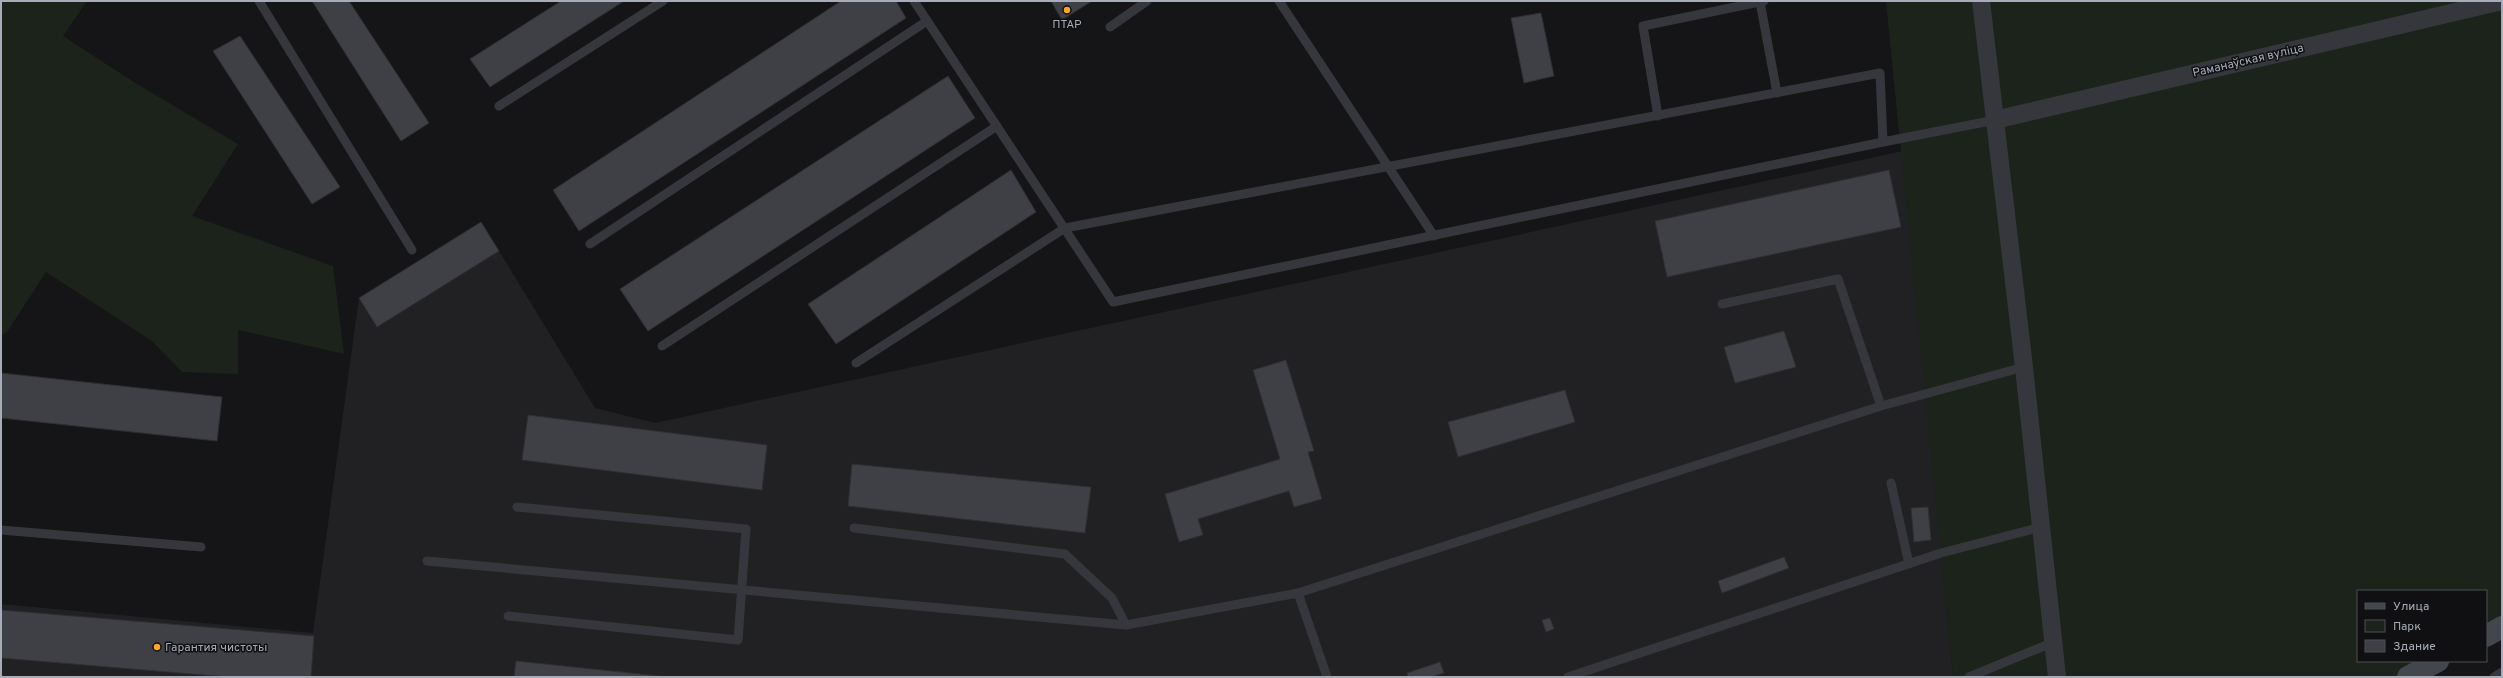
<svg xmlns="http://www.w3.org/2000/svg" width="2503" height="678" viewBox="0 0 2503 678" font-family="Overpass,sans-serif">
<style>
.built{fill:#212124}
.green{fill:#1b231b}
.building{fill:#3f4045;stroke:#2f2f33}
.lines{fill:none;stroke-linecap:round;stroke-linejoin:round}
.lane{stroke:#36373d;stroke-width:9}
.street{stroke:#36373d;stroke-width:18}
.secondary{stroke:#43474d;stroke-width:22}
.poi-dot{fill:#ffa425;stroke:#101012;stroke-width:1.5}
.labels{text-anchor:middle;stroke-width:3;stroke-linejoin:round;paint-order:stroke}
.poi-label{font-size:12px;fill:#a6adb9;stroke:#101012}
.street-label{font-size:12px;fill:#a6adb9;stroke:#101012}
</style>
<rect width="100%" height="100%" fill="#151517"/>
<path class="built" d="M1903 151 1953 677H1V604L313 633 359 298 377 327 499 251 595 408 655 423Z"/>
<path class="green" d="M1 1H87L63 36 137 84 238 144 192 216 333 266 344 354 238 330V374L182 372 152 341 46 272 7 332 1 336Z
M1886 1H2502V627L2486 636V591H2358V661H2438L2408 677H1953Z"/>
<path class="building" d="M312 1H349L429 123 401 141Z
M561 1H624L490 87 470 59Z
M841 1H896L906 18 579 231 553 190Z
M1051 1H1092L1062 20Z
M1541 13 1554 76 1524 83 1511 18Z
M240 36 340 187 312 204 213 51Z
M948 76 975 118 648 331 620 289Z
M1011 170 1036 212 836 344 808 304Z
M1889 170 1901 227 1667 277 1655 221Z
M481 222 499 251 377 327 359 298Z
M1784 331 1796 367 1735 383 1724 347Z
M1286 360 1314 451 1308 452 1322 499 1294 507 1289 491 1198 519 1203 535 1179 542 1165 494 1280 459 1253 370Z
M1 373 222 397 217 441 1 418Z
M1565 390 1575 422 1458 457 1448 422Z
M528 415 767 445 762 490 522 460Z
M852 464 1091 487 1085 533 848 506Z
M1928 507 1931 540 1914 542 1911 508Z
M1784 557 1789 568 1722 593 1718 581Z
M1 610 314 636 311 677H228L1 658Z
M1550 618 1554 629 1546 632 1542 620Z
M516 661 669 677H514Z
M1440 662 1444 673 1431 677H1408L1407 673Z"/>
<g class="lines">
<path class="lane" d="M259 1 412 250
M1279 1 1434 236
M1760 2 1777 93
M1110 27 1147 1
M499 106 663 1
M1658 116 1643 26 1764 1
M1883 142 1995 120
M590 244 927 21
M1722 304 1838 279 1881 406 2024 367
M662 346 997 126
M856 363 1065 228 1880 73 1883 142 1113 302C1047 202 980 101 914 1
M1891 483 1909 564
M854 528 1065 554 1112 598 1126 625
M1 530 201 547
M427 561 1126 625 1298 593 1881 406
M1298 593 1327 677
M508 616 738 640 746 529 517 507
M1568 677 1941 553 2041 527
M1969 677 2054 642
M2494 677 2502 672"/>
<path class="street" d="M1981 1 2024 367 2057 677
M1995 120 2502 1"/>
<path class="secondary" d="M2486 636 2502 627
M2408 677 2438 661"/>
</g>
<g class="poi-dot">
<circle cx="1067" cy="10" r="4"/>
<circle cx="157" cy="647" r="4"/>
</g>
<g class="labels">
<g class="poi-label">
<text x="1067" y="28">ПТАР</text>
<text x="165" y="651" text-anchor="start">Гарантия чистоты</text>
</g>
<g class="street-label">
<text transform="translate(2248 60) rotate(-13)" y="4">Раманаўская вуліца</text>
</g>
</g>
<rect width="2503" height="678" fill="none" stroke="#a6adb9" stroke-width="4"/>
<rect x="2357" y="590" width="130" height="72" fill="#101012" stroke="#4c4f55"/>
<rect x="2365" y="603" width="20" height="6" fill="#43474d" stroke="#4c4f55"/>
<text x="2393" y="610" font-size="12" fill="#a6adb9">Улица</text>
<rect x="2365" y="620" width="20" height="12" fill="#1b231b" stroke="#4c4f55"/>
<text x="2393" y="630" font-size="12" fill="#a6adb9">Парк</text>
<rect x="2365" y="640" width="20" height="12" fill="#3f4045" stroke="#4c4f55"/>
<text x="2393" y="650" font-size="12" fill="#a6adb9">Здание</text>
</svg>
